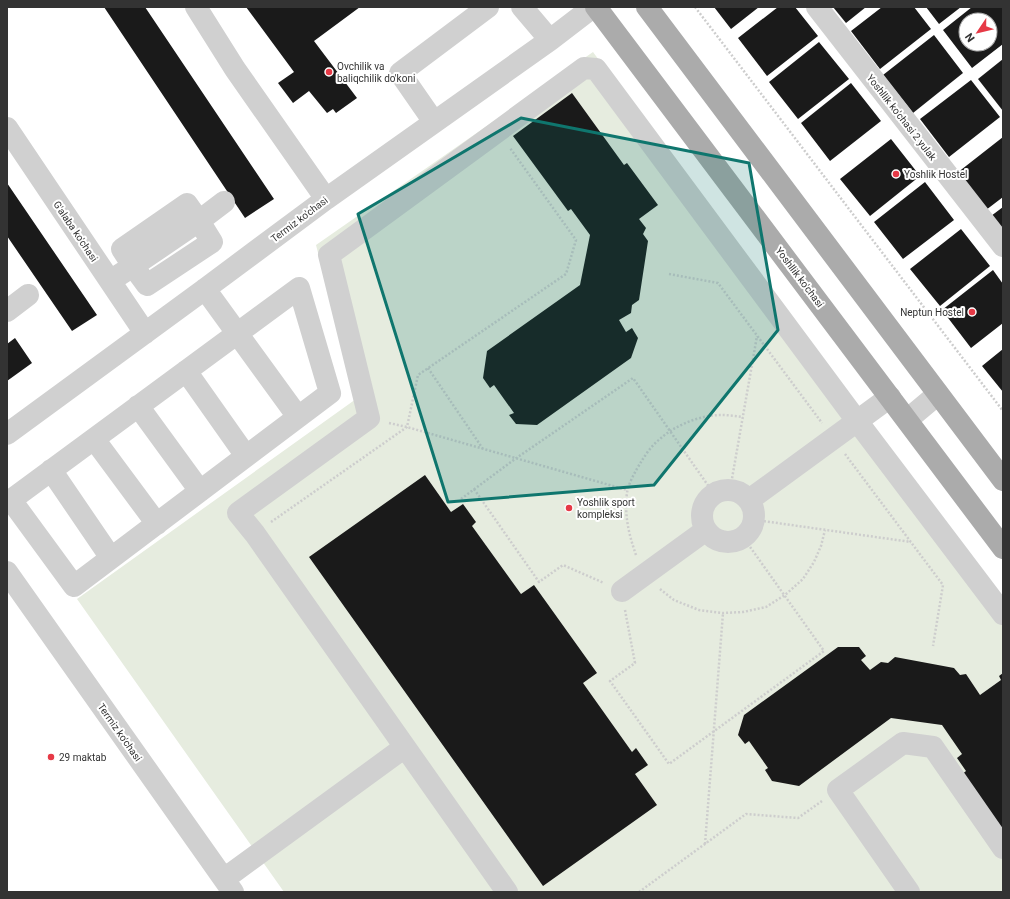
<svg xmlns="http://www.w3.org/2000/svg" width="1010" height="899" viewBox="0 0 1010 899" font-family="Roboto,sans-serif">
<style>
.green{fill:#e6ecdf}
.building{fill:#1a1a1a;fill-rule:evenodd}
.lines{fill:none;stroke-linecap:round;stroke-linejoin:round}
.path{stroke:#cdcdcd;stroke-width:2.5;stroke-dasharray:2 2;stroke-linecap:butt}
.minor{stroke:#d0d0d0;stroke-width:22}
.major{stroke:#ababab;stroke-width:22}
.marked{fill:#0f766e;fill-opacity:0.2;stroke:#0f766e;stroke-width:3;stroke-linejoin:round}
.poi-dot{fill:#e63946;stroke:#fff;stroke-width:1.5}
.labels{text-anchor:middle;stroke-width:4;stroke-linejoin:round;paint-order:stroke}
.poi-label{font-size:10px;fill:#333;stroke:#fff;text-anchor:start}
.street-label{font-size:10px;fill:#333;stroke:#fff}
</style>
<rect width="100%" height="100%" fill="#fff"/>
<path class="green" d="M593 52 863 417 1003 599V892H284L77 599 356 399 316 245Z"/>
<path class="building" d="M104 7H145L274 199 245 218Z
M246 7H360L314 41 357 98 336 113 333 109 327 113 309 91 293 103 278 83 294 72Z
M714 7H759L731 29Z
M778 7H795L818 36 767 76 738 38Z
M833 7H866L846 23Z
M882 7H914L931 29 880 69 851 31Z
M926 7H961L939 24Z
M972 7H1003V44L972 68 943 30ZM966 20H990V44H966Z
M934 35 963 73 913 113 883 75Z
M819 42 849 79 798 119 769 82Z
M1003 59V111L978 79Z
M971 80 1000 117 949 157 920 119Z
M851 83 881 121 830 161 801 123Z
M572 93 624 165 627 163 658 205 639 219 646 228 643 234 648 241 639 300 632 305 631 313 619 320 626 332 632 328 638 338 631 358 537 425 516 424 509 415 514 413 494 385 490 388 483 378 487 351 580 285 590 235 571 209 568 211 513 136Z
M1003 137V197L986 210 957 173Z
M891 139 920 176 870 216 840 179Z
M925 182 954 220 903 259 874 222Z
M7 183 97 315 72 331 7 236Z
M1003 207V231L991 216Z
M961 229 990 266 940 306 910 269Z
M993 270 1003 284V323L971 348 942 310Z
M15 338 32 363 7 381V344Z
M1003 349V392L982 366Z
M425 475 451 512 463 504 476 522 472 526 521 594 534 585 597 673 583 683 632 752 636 748 648 765 635 774 657 805 543 886 309 557Z
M838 647H859L866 656 861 660 870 670 881 662 888 663 895 657 954 668 960 675 966 674 980 695 1001 680 999 676 1003 673V838L960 776 966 771 957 758 962 754 942 725 891 718 799 786 772 781 765 770 768 768 749 741 745 744 738 735 744 715Z"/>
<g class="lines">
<path class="path" d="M695 7 1003 411
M669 274 718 283 822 423
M428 368 483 449
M389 423 407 427 627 490
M845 454 943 585 933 646
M474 489 539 582 563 565 604 583
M730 490 757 336
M461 499 515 459 633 378 714 494
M756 520 911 542
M271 522 407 427 418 375 566 274 576 240 510 148
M636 555C629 535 624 515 627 493 628 484 636 470 641 462 646 454 652 445 660 439 675 425 701 415 721 415 728 415 736 416 743 417
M660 589 674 600 699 610 723 613 743 612 766 607 785 595 803 579 814 562 821 546 825 530
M625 610 635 663 610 681 669 764 824 651 743 537
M705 844 723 613
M639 892 746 814 798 818 822 801"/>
<path class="minor" d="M196 7 235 69 326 199
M522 7 550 40
M817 7 1003 246
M434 122 400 73 488 7
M7 128 145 333
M110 281 133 266 147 285 212 242 199 221 133 266 122 249 187 204 199 221 224 202
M299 288 330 393 74 586 11 500Z
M205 289 298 417
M7 311 28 295
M186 371 246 456
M138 406 200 491
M907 420 938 394
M7 434 205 289 326 199 550 40 593 7
M94 439 157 524
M51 470 111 558
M702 516a26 26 0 1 1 52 0a26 26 0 1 1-52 0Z
M749 500 890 397
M7 572 233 892
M622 591 706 530
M224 879 405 747
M507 892 255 534 238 513 369 418 329 255 584 68 596 69 857 421 1003 614
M909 892 838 790 903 743 933 747 1003 848"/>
<path class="major" d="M596 7 1003 548
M647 7 1003 480"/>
</g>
<path class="marked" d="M521 118 749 163 778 330 654 485 448 502 358 214Z"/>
<g class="poi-dot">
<circle cx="329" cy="72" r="4"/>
<circle cx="896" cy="174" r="4"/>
<circle cx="972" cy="312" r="4"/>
<circle cx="569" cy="508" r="4"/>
<circle cx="51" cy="757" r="4"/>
</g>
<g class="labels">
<g class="poi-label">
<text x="337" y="70">Ovchilik va<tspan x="337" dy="12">baliqchilik do'koni</tspan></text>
<text x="904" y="178">Yoshlik Hostel</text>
<text x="964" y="316" text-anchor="end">Neptun Hostel</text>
<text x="577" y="506">Yoshlik sport<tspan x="577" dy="12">kompleksi</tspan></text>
<text x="59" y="761">29 maktab</text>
</g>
<g class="street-label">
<text transform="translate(902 117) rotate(52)" y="4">Yoshllik ko'chasi 2 yulak</text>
<text transform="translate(299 219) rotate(-37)" y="4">Termiz ko'chasi</text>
<text transform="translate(76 231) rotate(56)" y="4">G'alaba ko'chasi</text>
<text transform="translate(800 277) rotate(53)" y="4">Yoshllik ko'chasi</text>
<text transform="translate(120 732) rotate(55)" y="4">Termiz ko'chasi</text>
</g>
</g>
<rect width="1010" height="899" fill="none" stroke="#333333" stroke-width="16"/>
<g transform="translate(978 32) rotate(235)"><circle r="19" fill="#ffffff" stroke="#adadad"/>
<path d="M0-3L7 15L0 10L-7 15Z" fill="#e63946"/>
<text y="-6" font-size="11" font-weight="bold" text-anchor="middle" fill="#333333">N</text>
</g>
</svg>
